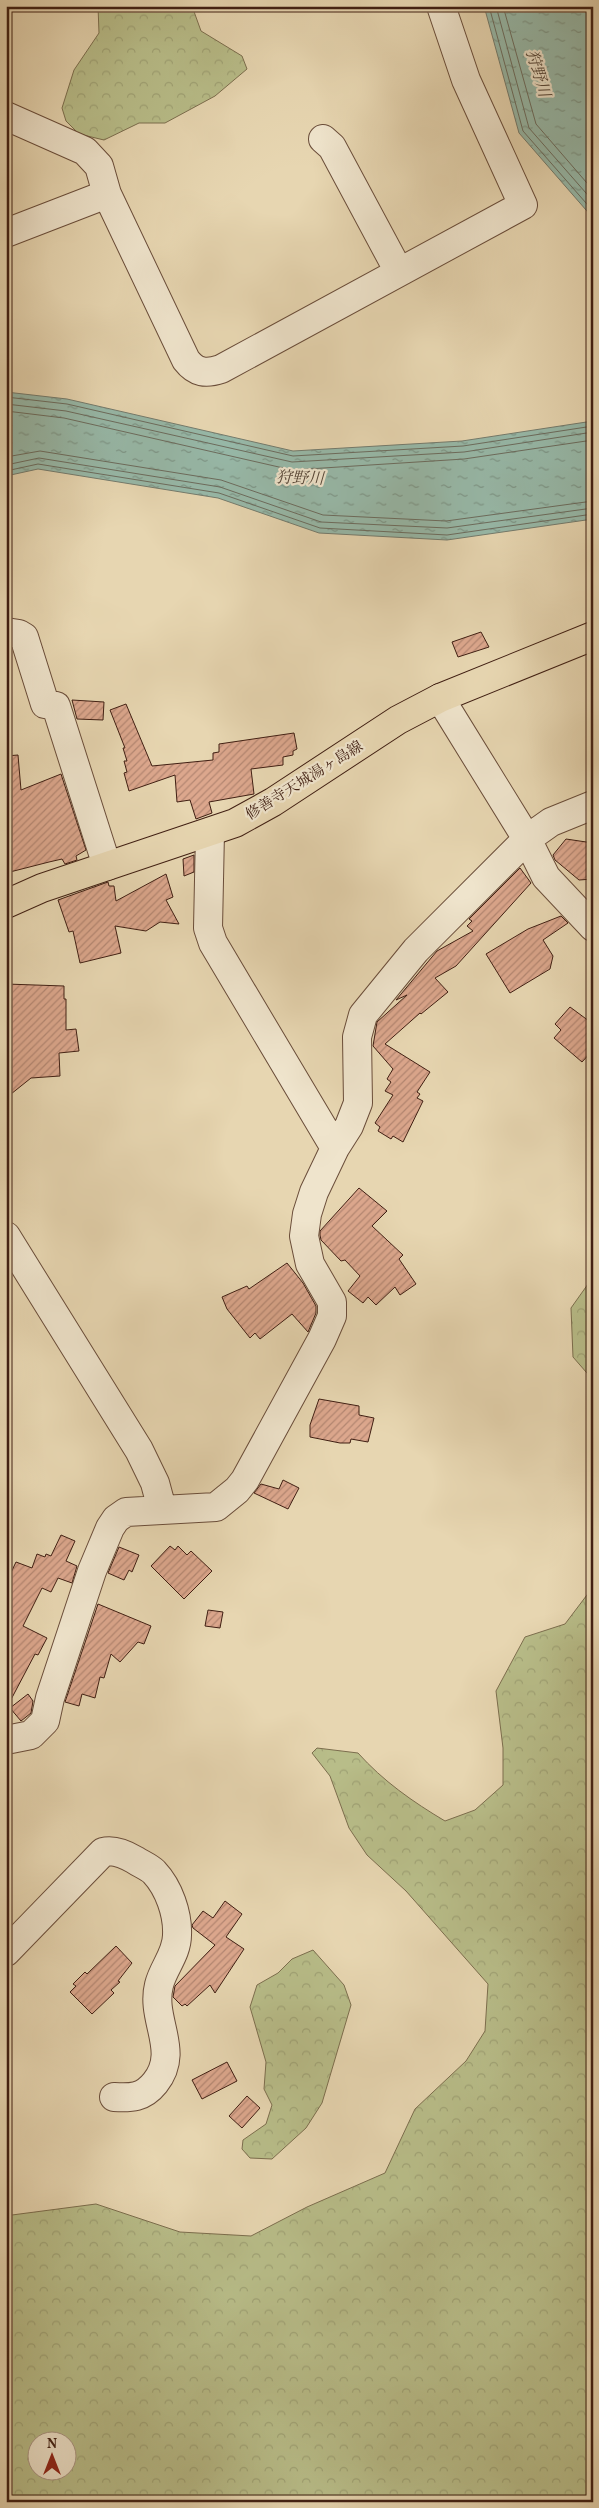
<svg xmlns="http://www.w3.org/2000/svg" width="599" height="2508" viewBox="0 0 599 2508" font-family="Vollkorn,'Noto Serif JP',serif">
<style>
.forest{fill:url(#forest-crowns);stroke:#7c6e4e;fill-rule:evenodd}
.water{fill:url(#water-ripples);stroke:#747b6d}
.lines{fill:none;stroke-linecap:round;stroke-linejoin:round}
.shore{stroke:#6c6c5e;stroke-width:1}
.building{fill:url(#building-hatch);stroke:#401f13}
.minor-casing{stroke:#6a4d3a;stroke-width:30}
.major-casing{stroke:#401f13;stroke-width:30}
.minor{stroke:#efe4cc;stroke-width:28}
.major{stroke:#e7d6b1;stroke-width:28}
.labels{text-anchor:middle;stroke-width:4.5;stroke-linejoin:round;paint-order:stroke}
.street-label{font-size:15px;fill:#401f13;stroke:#efe4cc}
.water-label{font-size:16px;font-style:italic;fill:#564638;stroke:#efe4cc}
</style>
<defs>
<pattern id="forest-crowns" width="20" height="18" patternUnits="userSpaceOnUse" patternTransform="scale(1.25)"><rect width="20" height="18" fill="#b8bd89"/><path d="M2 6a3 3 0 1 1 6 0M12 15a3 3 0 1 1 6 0" fill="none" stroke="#9fa275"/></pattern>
<pattern id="water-ripples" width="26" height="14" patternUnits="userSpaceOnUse" patternTransform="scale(1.25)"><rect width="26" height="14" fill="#97b9a9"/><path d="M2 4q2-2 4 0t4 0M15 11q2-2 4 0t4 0" fill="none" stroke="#7d9688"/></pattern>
<pattern id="building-hatch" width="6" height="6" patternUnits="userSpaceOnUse" patternTransform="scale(1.25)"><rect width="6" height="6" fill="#dca78d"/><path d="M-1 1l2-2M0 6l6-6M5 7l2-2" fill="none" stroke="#b48772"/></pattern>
</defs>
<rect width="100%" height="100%" fill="#e7d6b1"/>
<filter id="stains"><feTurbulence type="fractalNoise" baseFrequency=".004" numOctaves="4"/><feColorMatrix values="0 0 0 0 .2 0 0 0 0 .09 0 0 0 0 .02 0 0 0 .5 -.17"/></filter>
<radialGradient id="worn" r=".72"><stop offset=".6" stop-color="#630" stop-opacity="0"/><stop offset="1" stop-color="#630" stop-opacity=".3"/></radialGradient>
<path class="forest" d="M98 6H192L201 31 242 56 247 69 215 96 165 123H139L104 140 79 134 66 121 62 108 74 70 99 33Z
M593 1277V1380L573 1357 571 1308Z
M593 1587V2502H6V2213L12 2215 96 2204 180 2232 251 2236 307 2207 385 2173 415 2109 466 2061 485 2031 488 1984 406 1891 367 1855 349 1828 330 1776 312 1753 317 1748 358 1753C383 1781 413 1802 445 1821L475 1810 503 1785V1748L496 1691 525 1637 565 1624ZM38 2440H68V2470H38Z
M313 1950 344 1985 351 2005 322 2103 306 2128 272 2159 250 2158 242 2149 243 2140 266 2124 272 2105 264 2089 266 2062 250 2007 257 1985 278 1973 292 1959Z"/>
<path class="water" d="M484 6H593V218L519 133Z
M6 392 67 399 293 451 462 441 593 421V519L447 540 319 533 218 498 38 469 6 476Z"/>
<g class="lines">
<path class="shore" d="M489 6 523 131 593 211
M496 6 529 128 593 201
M503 6 536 124 593 190
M6 397 67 404 293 456 463 446 593 426
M6 404 66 411 292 462 464 452 593 432
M6 411 64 418 292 470 464 459 593 440
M6 457 40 451 221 480 323 515 446 521 593 501
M6 465 39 458 220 487 321 522 447 528 593 508
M6 471 38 464 219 493 320 528 447 535 593 514"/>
</g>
<path class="building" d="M481 632 489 647 458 657 452 642Z
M72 700 104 702 103 720 77 719Z
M126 704 152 766 213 760V753L219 752V744L294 733 297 749 293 751V755L283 757V765L251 769 254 794 209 802 212 813 196 819 190 800 177 802 175 775 129 791 124 773 127 772 124 761H127L123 748H125L110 710Z
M18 755 21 790 61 774 86 850 76 856 77 860 65 864 62 859 49 862 6 873V756Z
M566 839 593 843V879L579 880 555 860 553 855Z
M194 855V872L184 876 183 859Z
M520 868 531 883 456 966 435 978 448 992 421 1014 420 1013 385 1044 430 1072 417 1092 420 1094 417 1098 423 1101 403 1142 393 1136 391 1139 378 1131 380 1127 375 1123 393 1095 385 1091 391 1082 387 1079 393 1069 373 1046 377 1022 407 995 396 1000 437 951 473 931 467 926 472 921 469 919Z
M166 874 173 897 166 900 179 924 160 922 146 931 115 926 121 953 80 963 73 931 69 932 58 900 108 882 109 886H114L116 901Z
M561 916 568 923 543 940 553 956 550 969 510 993 486 954 528 929Z
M6 984 64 986V999H66V1030L76 1029 79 1051 59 1053 60 1076 31 1078 6 1098Z
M570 1007 593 1024V1050L582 1062 554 1038 561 1030 555 1024Z
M359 1188 387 1211 372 1226 403 1255 399 1259 416 1284 400 1295 395 1287 376 1305 368 1297 363 1303 348 1291 360 1276 345 1260 341 1261 321 1240 320 1235V1231Z
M287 1263 303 1283 316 1306V1313L308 1332 292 1314 260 1339 255 1333 250 1338 227 1309 222 1297 247 1286 249 1289Z
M319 1399 359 1406V1415L374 1418 368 1442 351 1439 350 1443H340L310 1437V1425Z
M283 1480 299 1488 288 1509 254 1493 261 1484 279 1489Z
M61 1535 75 1541 66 1561 77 1566 72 1583 58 1578 51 1592 42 1588 23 1626 47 1638 38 1655 35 1654 6 1709V1583L16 1562 32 1568 37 1554 45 1557 46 1554 51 1556Z
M170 1546 175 1550 178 1546 187 1555 191 1551 212 1571 184 1599 151 1566Z
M119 1547 139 1555 132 1572 129 1570 124 1580 108 1573Z
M98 1604 151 1626 144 1644 138 1642 120 1662 111 1654 104 1678 100 1677 95 1698 82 1694 79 1706 65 1702Z
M208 1610 223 1612 220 1628 205 1626Z
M28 1694 33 1701 31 1713 21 1721 10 1708Z
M225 1901 242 1914 226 1937 244 1949 215 1993 210 1985 187 2006 185 2004 182 2006 173 1997 175 1986 215 1945 193 1928 192 1925 203 1911 213 1918Z
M116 1946 132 1963 118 1981 120 1982 111 1990 114 1993 92 2014 70 1992 76 1986 73 1984 85 1972 87 1974Z
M227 2062 237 2081 202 2099 192 2080Z
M247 2096 260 2108 242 2128 229 2116Z"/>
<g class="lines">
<g class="minor-casing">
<path id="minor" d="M6 116 85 151 99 166 107 194
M323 139 332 147 399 272
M6 233 107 194 186 360C196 373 206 374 221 369L523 205 466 80 441 6
M6 632 19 634 24 637 45 704 56 706 107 866
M440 698 527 839 546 877 593 927
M210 832 208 928 213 943 335 1148
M6 1236 139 1450 155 1483 162 1509
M6 1740 31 1735 45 1721 50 1698 92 1571 110 1528 116 1519 126 1512 216 1507 237 1490 245 1480 322 1339 332 1316V1302L310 1264 304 1236 307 1214 314 1192 335 1148 349 1126 358 1103 357 1037 363 1015 416 950 527 839 551 822 593 805
M6 1952 103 1852C114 1849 125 1854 135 1860 141 1864 149 1867 154 1872 169 1888 178 1914 177 1935 177 1954 163 1968 159 1985 150 2020 181 2051 155 2083 143 2098 131 2098 114 2097"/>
</g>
<g class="major-casing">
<path id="major" d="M6 904 42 888 235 823 273 802 398 720 440 698 593 636"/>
</g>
<use href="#minor" class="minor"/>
<use href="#major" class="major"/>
</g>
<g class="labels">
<g class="street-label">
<text transform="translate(304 780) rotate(-32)" y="5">修善寺天城湯ヶ島線</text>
</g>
<g class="water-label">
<text transform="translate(539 73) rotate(73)" y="6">狩野川</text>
<text transform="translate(300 477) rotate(2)" y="6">狩野川</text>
</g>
</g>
<rect width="599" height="2508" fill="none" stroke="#e7d6b1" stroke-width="25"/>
<rect x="8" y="8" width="584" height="2493" fill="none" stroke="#401f13" stroke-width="2.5"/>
<rect x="12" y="12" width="574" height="2483" fill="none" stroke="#401f13"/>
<g transform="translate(52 2456)"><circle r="24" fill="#efe4cc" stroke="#a99582"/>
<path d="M0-4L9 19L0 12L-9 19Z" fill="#8f2418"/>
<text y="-8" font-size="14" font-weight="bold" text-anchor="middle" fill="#401f13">N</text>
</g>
<rect width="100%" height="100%" filter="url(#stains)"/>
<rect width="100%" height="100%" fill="url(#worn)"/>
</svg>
